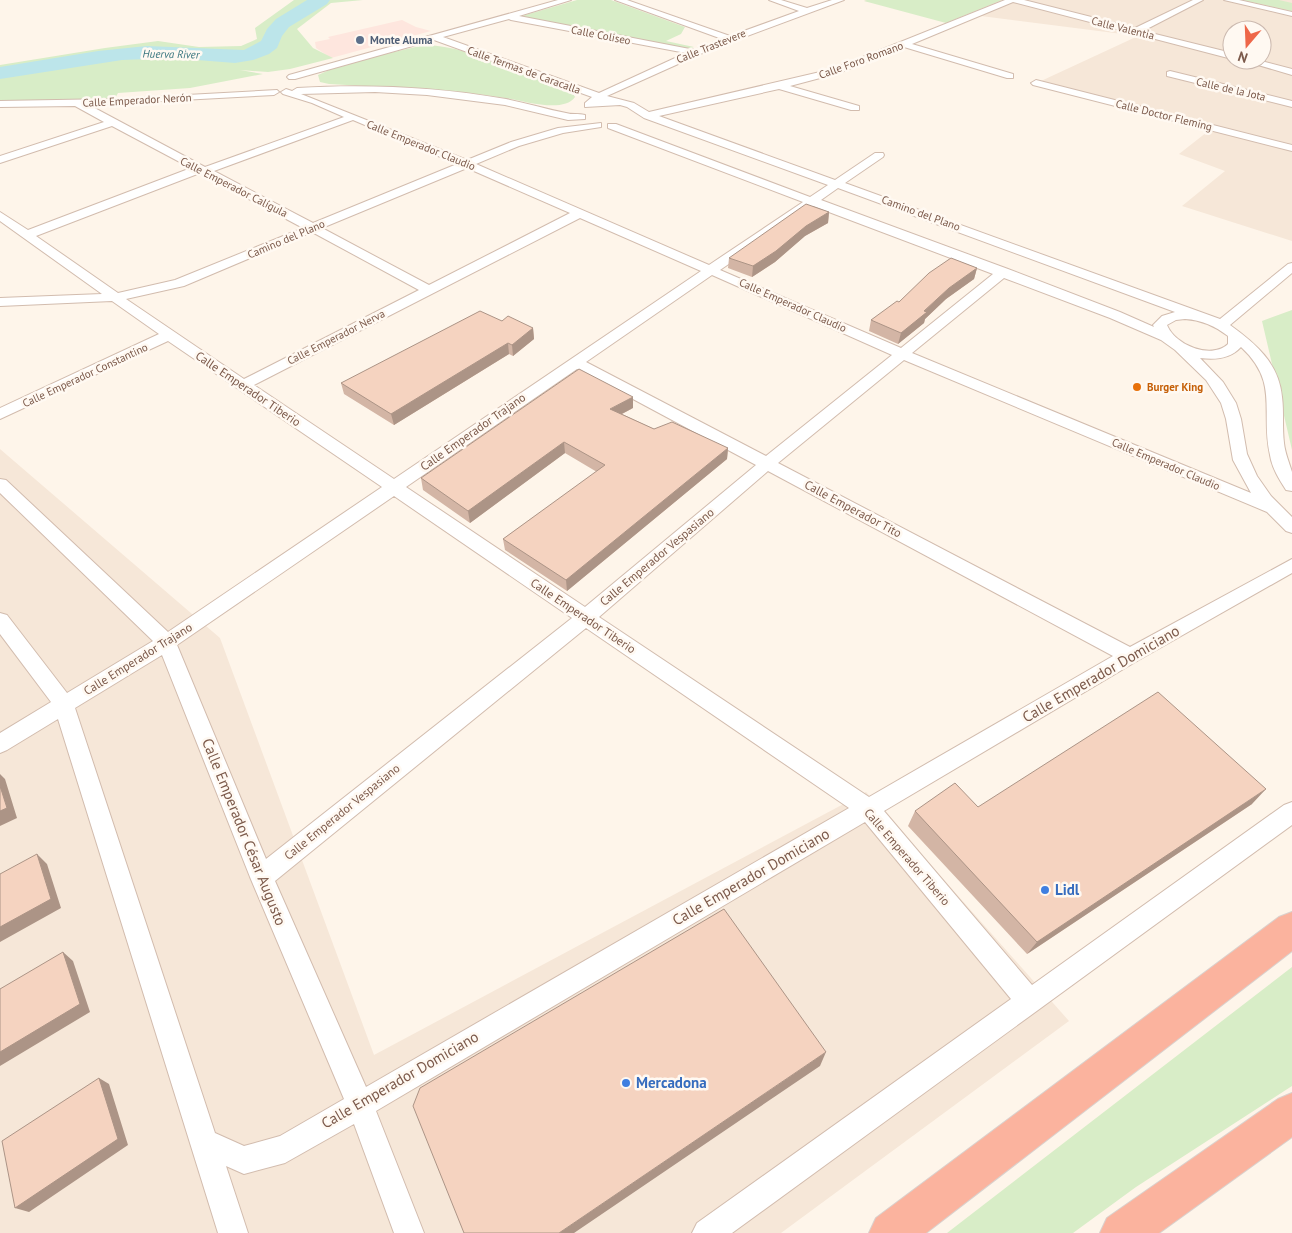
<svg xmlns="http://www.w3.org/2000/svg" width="1292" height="1233" viewBox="0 0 1292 1233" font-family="'PT Sans',sans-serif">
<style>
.residential{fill:#f6e7d8;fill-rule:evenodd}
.commercial{fill:#fee6de}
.green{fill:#d8edc7}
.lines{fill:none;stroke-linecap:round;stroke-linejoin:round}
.river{fill:#bce5ea;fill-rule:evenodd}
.street-casing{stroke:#d2bcae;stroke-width:2}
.highway-casing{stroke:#dad1cd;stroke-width:2}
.street{fill:#fff;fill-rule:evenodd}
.highway{fill:#fbb39e;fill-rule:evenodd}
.wall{fill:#d3b5a5}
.shaded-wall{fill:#ac9486}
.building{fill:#f5d3c0;stroke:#ac9486}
.service-dot{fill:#5c6f8a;stroke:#fff9f2;stroke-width:2}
.food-dot{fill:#e8710a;stroke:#fff9f2;stroke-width:2}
.shop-dot{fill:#3f7fe0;stroke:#fff9f2;stroke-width:2}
.labels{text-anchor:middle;stroke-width:5;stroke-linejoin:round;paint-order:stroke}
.far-street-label{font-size:11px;fill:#7c5a4b;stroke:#fff9f2}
.far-service-label{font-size:11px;font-weight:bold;fill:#4e5e75;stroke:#fff9f2;text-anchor:start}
.far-water-label{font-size:11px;font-style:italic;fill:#3c7881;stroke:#fff9f2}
.far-food-label{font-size:11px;font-weight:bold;fill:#c56008;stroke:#fff9f2;text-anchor:start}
.street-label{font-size:12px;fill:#7c5a4b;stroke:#fff9f2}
.near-street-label{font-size:15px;fill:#7c5a4b;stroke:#fff9f2}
.near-shop-label{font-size:15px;font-weight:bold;fill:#366cbe;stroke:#fff9f2;text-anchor:start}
</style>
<rect width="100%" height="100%" fill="#fef5ea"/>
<path class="residential" d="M866 0H1292V241L1182 206 1225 171 1179 154 1216 125 1041 81 1138 36 864 1ZM1232 30H1262V60H1232Z
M0 449 220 638 374 1055 866 792 1069 1021 781 1233H0Z"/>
<path class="commercial" d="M402 20 416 27 431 31 331 58 316 48 315 42 330 39 328 37Z"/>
<path class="green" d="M294 0H363L331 3 297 29 313 48 333 58 290 69 268 72 240 70 263 74 190 88 118 93 113 102 0 104V65L105 48 158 41 199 47 241 46 257 39 255 28Z
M577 0H611L685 27 681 34 666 41 694 47 684 50 515 18Z
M867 0H1002L946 23 864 1Z
M1242 0H1279L1292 3V11Z
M424 45C468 45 522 75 565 88L573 93 575 97C563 114 522 100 505 98 447 88 388 88 329 84L320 82 318 75 343 64Z
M1292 310V450L1262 321Z
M1292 967V1086L1136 1187 1073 1233H947Z"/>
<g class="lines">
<path class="river" d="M307 0H330L327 4 289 27 282 36 277 48 269 54 253 60 235 63 172 58 122 60 0 79V67L98 51 147 46 244 50 261 41 267 29 276 19Z"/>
<g class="street-casing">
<path id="street" d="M558 0H571L519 16 695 50 722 39 615 0H627L730 36 799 11 769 0H781L807 8 832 0H844L707 51 607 96 634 103 649 112 833 69 1005 0H1024L1135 28 1193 0H1203L1143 31 1232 53V59L1013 2 912 44 1013 74V78H1007L904 47 839 73 790 86 859 106V110H851L779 89 659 116 835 180 875 153H883L884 155 883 157 845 183 1220 319 1288 264 1292 263V273L1230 325C1255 343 1279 363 1282 397 1284 412 1282 427 1284 443 1285 453 1289 462 1292 472 1292 478 1292 485 1292 491L1286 490C1279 479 1272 468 1270 455 1260 411 1280 383 1241 347 1230 359 1215 360 1200 358L1223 382 1236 403 1241 419 1247 454 1257 476 1271 496 1292 517V533L1286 531 1267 512 904 360 778 463 1130 647 1292 559V573L1137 661 884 811 1032 985 1284 805 1292 802V825L732 1233H692L697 1223 1011 999 865 822 376 1111 424 1233H394L354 1124 285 1163 244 1174 226 1166 248 1233H218L58 719 7 750 0 753V733L51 702 0 634V613L7 615 67 693 153 641 0 493V479L6 480 168 632 382 487 168 341 0 419V408L159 334 112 301 0 306V298L102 294 0 221V212L28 230 191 168 112 126 0 163V156L104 122 75 106 0 107V101L113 99 277 90 279 92 274 95 89 105 205 167 344 117 312 103 283 94 281 92 286 89 292 91 297 88C367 84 437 87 506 99 526 103 546 109 566 113 572 115 578 113 585 115V119L568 120 505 105 427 95 375 92 301 94 467 160 511 142 558 128 601 123V127L563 133 519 146 476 164 709 265 803 202 608 128V124H616L810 197 828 185 644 118 627 107 620 105 585 107V103L592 97 434 40 295 79H289L287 77 289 75ZM509 19 511 20 686 53 599 93 443 37ZM353 120 457 164 313 223 214 171ZM467 168 570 213 429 285 322 228ZM200 173 303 228 175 280 118 293 36 236ZM838 188 1175 312 1162 316 1153 325 1154 327 1120 312 1008 269 821 200ZM813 206 993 274 901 348 720 270ZM580 218 701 271 394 479 254 385ZM312 232 419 290 244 379 126 299 184 286ZM712 275 892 355 766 456 586 362ZM1004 278 1110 318 1161 340 1175 350 1206 380 1221 403 1226 419 1233 460 1251 493 912 353ZM1185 319C1202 320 1215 326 1228 336V344C1211 360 1175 345 1167 325L1176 320ZM577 369 756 465 585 607 406 487ZM768 471 1113 656 869 797 599 617ZM394 496 572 618 266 859 177 645ZM586 628 849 808 366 1087 275 881ZM162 655 250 877 344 1099 280 1136 244 1146 215 1133 75 708Z
M1224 0H1239L1292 12V16Z
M1241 60H1257L1292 69V75Z
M1170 71 1292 101V107L1167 76V72Z
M1036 80 1292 145V151L1033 85 1031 83Z"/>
</g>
<g class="highway-casing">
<path id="highway" d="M1292 912V951L926 1233H869L876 1218 1279 917Z
M1292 1093V1137L1159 1233H1100L1107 1218 1278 1099Z"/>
</g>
<use href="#street" class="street"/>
<use href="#highway" class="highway"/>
</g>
<path class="wall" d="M829 212 828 223 805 236 775 262 752 277 728 268 729 258Z
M977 268 974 279 946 299 925 319 924 323 898 344 869 331 871 320 899 302Z
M502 321 533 328 534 339 513 356 509 354 394 425 344 394 341 383Z
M633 408 622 414 654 429 728 448 727 459 567 591 505 550 503 539 597 472 565 453 470 523 423 490 421 478Z
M1252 804 1027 954 908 826 915 811 978 807Z"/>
<path class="shaded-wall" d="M829 212 828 223 805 236 775 262 752 277 753 266 806 226Z
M977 268 974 279 946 299 925 319 924 323 898 344 901 333 949 288Z
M533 328 534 339 513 356 512 345Z
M508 343 509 354 394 425 391 414Z
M633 397V408L610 420V409Z
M564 442 565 453 470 523 468 511Z
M728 448 727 459 567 591 566 580Z
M0 774 5 779 17 818 0 826Z
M1266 789 1252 804 1027 954 1037 942Z
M37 854 47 864 61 908 0 942V927Z
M63 952 73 961 90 1012 0 1066V1052Z
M826 1052 820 1066 574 1233H559Z
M99 1078 109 1084 128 1145 29 1212 15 1208Z"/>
<path class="building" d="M806 204 829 212 806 226 776 251 753 266 729 258Z
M951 258 977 268 949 288 924 311 927 312 901 333 871 320 897 301 899 302 929 273Z
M480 311 502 321 508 316 533 328 512 345 508 343 391 414 341 383Z
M579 369 633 397 610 409 654 429 672 422 728 448 566 580 503 539 605 465 564 442 468 511 421 478Z
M1158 692 1266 789 1037 942 915 811 955 783 978 807Z
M0 786 7 808 0 811Z
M37 854 51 899 0 927V874Z
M724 909 826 1052 559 1233H464L413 1106 420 1088Z
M63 952 80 1004 0 1052V989Z
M99 1078 118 1139 15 1208 2 1141Z"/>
<circle class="service-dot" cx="360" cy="40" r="5"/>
<circle class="food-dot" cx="1137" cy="387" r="5"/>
<g class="shop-dot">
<circle cx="1045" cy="890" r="5"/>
<circle cx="626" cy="1083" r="5"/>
</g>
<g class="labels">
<g class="far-street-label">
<text transform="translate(1123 28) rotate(14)" y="4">Calle Valentia</text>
<text transform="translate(601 35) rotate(11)" y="4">Calle Coliseo</text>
<text transform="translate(711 46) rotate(-22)" y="4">Calle Trastevere</text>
<text transform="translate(861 60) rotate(-20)" y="4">Calle Foro Romano</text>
<text transform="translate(524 70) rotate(20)" y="4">Calle Termas de Caracalla</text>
<text transform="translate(1231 89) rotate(13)" y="4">Calle de la Jota</text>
<text transform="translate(137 100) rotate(-3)" y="4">Calle Emperador Nerón</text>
<text transform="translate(1164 115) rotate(14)" y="4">Calle Doctor Fleming</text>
<text transform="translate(421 145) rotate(22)" y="4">Calle Emperador Claudio</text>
<text transform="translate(234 187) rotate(27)" y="4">Calle Emperador Calígula</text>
<text transform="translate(921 213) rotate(20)" y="4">Camino del Plano</text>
<text transform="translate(286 239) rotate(-23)" y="4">Camino del Plano</text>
<text transform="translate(793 305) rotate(24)" y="4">Calle Emperador Claudio</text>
<text transform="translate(336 337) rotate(-27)" y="4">Calle Emperador Nerva</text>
<text transform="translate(85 375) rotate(-25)" y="4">Calle Emperador Constantino</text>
<text transform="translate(1166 464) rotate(23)" y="4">Calle Emperador Claudio</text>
</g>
<g class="far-service-label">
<text x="370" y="44">Monte Aluma</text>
</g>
<g class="far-water-label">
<text transform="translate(171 54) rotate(1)" y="4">Huerva River</text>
</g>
<g class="far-food-label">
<text x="1147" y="391">Burger King</text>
</g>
<g class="street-label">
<text transform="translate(248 389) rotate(34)" y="4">Calle Emperador Tiberio</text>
<text transform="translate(473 432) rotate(-35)" y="4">Calle Emperador Trajano</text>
<text transform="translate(853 509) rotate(28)" y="4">Calle Emperador Tito</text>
<text transform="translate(657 557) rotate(-40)" y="4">Calle Emperador Vespasiano</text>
<text transform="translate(583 616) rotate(34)" y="4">Calle Emperador Tiberio</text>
<text transform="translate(138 659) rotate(-32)" y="4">Calle Emperador Trajano</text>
<text transform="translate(342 812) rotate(-39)" y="4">Calle Emperador Vespasiano</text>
<text transform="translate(907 857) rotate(49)" y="4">Calle Emperador Tiberio</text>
</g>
<g class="near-street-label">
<text transform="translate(1101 674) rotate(-30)" y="5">Calle Emperador Domiciano</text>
<text transform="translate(244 832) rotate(68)" y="5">Calle Emperador César Augusto</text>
<text transform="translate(751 877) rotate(-30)" y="5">Calle Emperador Domiciano</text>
<text transform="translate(400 1080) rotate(-30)" y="5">Calle Emperador Domiciano</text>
</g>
<g class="near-shop-label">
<text x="1055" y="895">Lidl</text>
<text x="636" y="1088">Mercadona</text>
</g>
</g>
<g transform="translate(1247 45) rotate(199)"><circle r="24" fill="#fff9f2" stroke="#cbb9af"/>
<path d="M0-4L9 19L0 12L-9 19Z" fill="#ee6749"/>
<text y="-8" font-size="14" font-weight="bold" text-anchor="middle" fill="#7c5a4b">N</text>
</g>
</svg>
